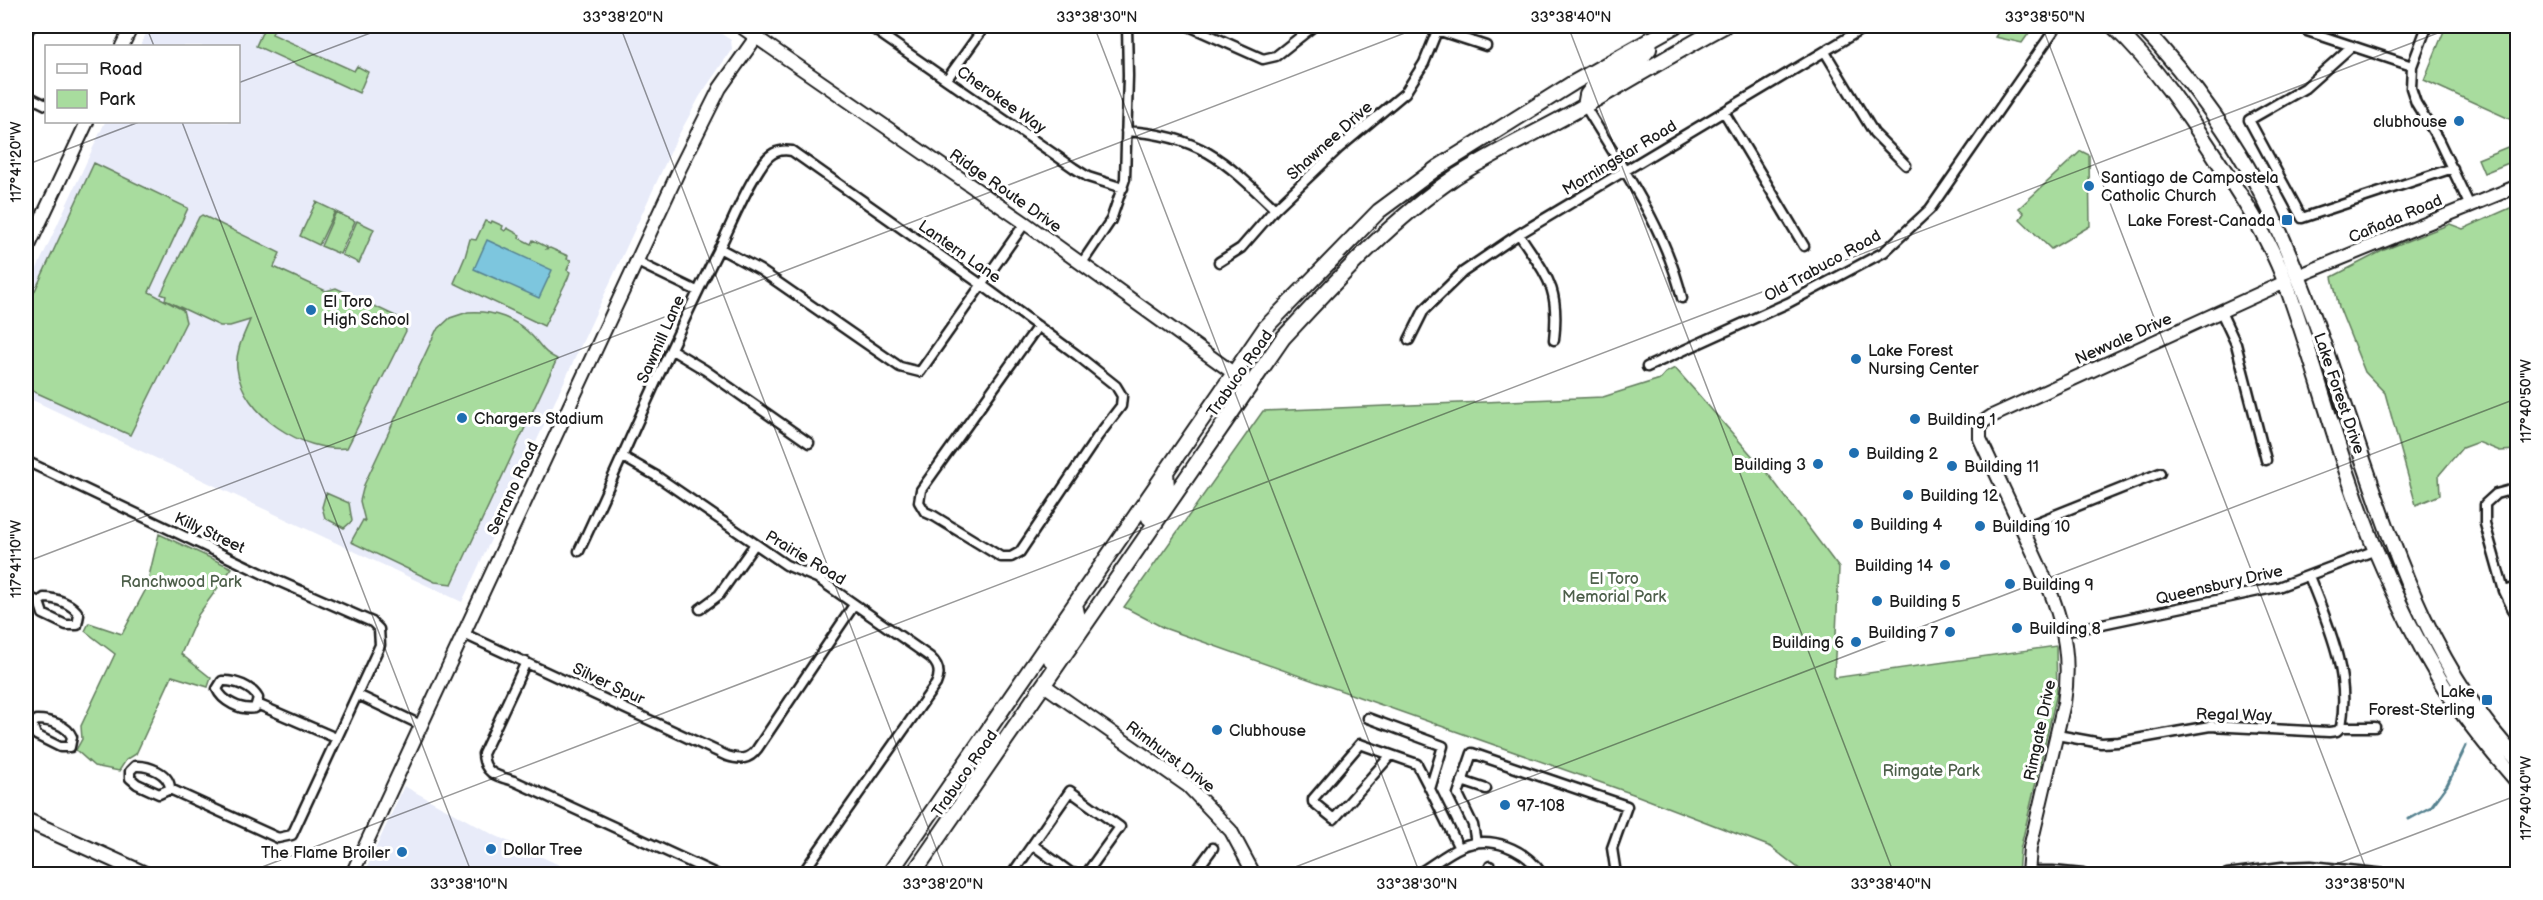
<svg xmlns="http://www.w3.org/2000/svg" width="2543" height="900" viewBox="0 0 2543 900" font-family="'Balsamiq Sans',sans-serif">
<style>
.built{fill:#e8ebf9}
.green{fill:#a8dc9e;stroke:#627c5d;stroke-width:1.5}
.water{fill:#7dc6de;stroke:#568290;stroke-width:1.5}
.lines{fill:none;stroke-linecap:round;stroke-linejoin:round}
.stream{stroke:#568290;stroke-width:3}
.street-casing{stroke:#1c1c1c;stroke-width:13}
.secondary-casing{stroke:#1c1c1c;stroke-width:16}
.primary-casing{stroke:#1c1c1c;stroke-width:18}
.street{stroke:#fff;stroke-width:8}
.secondary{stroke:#fff;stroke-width:12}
.primary{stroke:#fff;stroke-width:14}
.ticks{fill:none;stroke:#1c1c1c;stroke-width:1.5;stroke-opacity:0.45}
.poi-dot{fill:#1f6fb2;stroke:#fff;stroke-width:2}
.labels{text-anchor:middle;stroke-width:6;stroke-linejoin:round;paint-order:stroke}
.street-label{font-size:16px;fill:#1c1c1c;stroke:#fff}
.poi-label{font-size:16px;fill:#1c1c1c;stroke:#fff;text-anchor:start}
.park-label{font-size:16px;fill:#4d5f4a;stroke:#fff}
.neatline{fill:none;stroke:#1c1c1c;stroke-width:2}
.ticks-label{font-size:15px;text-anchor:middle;fill:#1c1c1c}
</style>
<rect width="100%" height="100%" fill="#fff"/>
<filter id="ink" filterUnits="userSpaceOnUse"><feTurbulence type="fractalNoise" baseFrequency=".0167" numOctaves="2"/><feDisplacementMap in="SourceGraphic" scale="12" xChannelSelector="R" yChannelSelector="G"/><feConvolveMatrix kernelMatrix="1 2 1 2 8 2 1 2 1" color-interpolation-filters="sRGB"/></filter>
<g filter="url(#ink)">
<path class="built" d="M150 26H709L731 40 732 49 700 96 677 138 462 602 26 397V292L105 122H238V46H140Z
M404 786 492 834 579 874H364Z"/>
<path class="green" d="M265 26H270L274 30 272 34 354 71 357 66 368 72 359 93 256 46Z
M2002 26H2034L2022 43 1995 37Z
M2446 26H2517V135L2512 120 2424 80Z
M2510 146 2516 160 2484 173 2478 159Z
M2081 151 2089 155 2090 226 2051 249 2020 219 2024 213 2019 208Z
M94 163 188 208 149 292 183 310 186 322 130 435 26 388V310Z
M316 202 335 211 319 245 300 236Z
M2517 205V450L2500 451 2478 442 2462 448 2439 475 2440 495 2416 505 2385 393 2365 372 2339 307 2332 277 2384 250 2450 224 2463 229Z
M336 212 355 221 340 254 321 246Z
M202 215 280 253 274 267 326 291 336 288 402 319 406 331 347 448C304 453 242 415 237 368 235 351 244 335 250 320L230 326H220L165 300 166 296 161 294 199 217Z
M357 221 374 229 359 263 342 255Z
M485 221 491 223 492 221 503 226 502 229 505 231 507 228 520 235 519 238 531 244 533 240 547 247 546 249 550 248 568 256 567 259 571 260 567 270 570 272 568 278 544 326 454 283 465 257 470 239 476 240Z
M468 312C493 310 517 319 533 337 543 348 543 352 557 359L452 584 435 582 351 542 363 520 365 521 360 501 364 485 436 331 450 318Z
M1675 368 1769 475 1839 568 1834 678 2056 646 2057 693 2020 850 2018 874H1806L1771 847 1633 794 1164 628 1124 607 1263 411 1603 397 1660 379 1665 373Z
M326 493 349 503 352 521 344 528 325 518 322 507Z
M159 534 232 568 198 615 181 654 211 678 208 687 172 676 136 754 126 760 119 771 94 766 76 750 82 739 81 726 115 654 85 631 89 623 122 634 146 589Z"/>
<path class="water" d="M487 240 552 270 539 298 474 269Z"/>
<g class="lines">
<path class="stream" d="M2409 819 2431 807 2447 785 2466 746"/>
<g class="street-casing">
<path id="street" d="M869 26 1074 168 1088 177 1123 188
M1189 26 1263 59 1276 56 1314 26
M2427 26 2412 66 2411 88 2416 103 2438 139 2469 204
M1437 30 1486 46
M2307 31 2412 66
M26 34 31 26
M2352 46 2305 88 2249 120 2302 218 2453 168
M1825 52 1874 133 1906 165
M947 79 985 26
M26 95 46 105
M1585 106C1622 168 1665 227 1682 298
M1724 112 1804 246
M1126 131C1199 135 1225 161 1275 209
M1519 234C1547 277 1560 286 1554 340
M719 248 760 270 900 367 920 372 1025 223
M635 261 697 291
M1219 262 1241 248 1275 209 1338 149 1405 93 1424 63 1439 26
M1082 263 1111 220 1125 179 1128 76 1127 26
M2221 312 2236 344 2266 460
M1409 340 1424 310 1463 272 1519 234 1867 26
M672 350 705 370 809 443
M1647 367 1788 303 1884 252 1930 209 2057 26
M623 457 658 477 786 565 817 578 930 657C939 665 941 673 936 684L802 874
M26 461 276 580 372 622 379 629 380 645 292 835 278 838 170 789
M2518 488 2496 494 2485 504V524L2504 591 2518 620
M2023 531 2035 523 2160 473
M579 551C626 451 668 349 718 251 733 221 745 189 764 162 772 151 781 149 792 151L982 285 1077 355 1116 386 1122 396 1121 406 1098 436 1020 552 1011 557H1001L934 516 925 512 919 502 921 490 1038 326
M2309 576C2328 625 2351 673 2341 727
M2504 591 2518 587
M26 596 39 602
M44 598C57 598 73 604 79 615L77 625H66L43 614 39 602Z
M700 609 719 595 755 544
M2064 632 2278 587 2376 550
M462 633 727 756C740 760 749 760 757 749L854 605
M526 662 483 754C484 774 497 776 514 781L716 874
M222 681C235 680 252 687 258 698L255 708C241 711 222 701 217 689Z
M358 695 421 725
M257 704 336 738
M1368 718 1443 746 1430 789 1417 764 1360 744 1313 799V802L1334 819 1391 755
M37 720C50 720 67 725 72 737L70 747H60L36 735 32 724Z
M2057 735 2101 743 2119 742 2210 726 2329 732 2337 731 2341 727H2375
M135 766C148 765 170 773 170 789L159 794 137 784 130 778V771Z
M1462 781 1486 789
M1430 789 1459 848
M1476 843 1473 825 1458 794 1472 753 1627 806 1612 848 1616 874
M1033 845 1071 873 1077 874
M2028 871H2053L2083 874
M1012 874 1070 791 1120 827 1086 874
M1194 874 1213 848
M1417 874C1432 866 1445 854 1461 847 1491 834 1525 849 1542 874
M1487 874 1490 866
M2227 874 2282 867 2311 866 2386 874"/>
</g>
<g class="secondary-casing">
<path id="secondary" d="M740 26 1025 223 1250 385
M122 46 132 26
M26 252 87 122
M2298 276 2518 186
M1044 685 1188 786 1231 831 1254 874
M352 874 680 168 720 88 764 26
M2028 874 2030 848 2064 703C2075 637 2052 593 2025 535 2010 503 1995 471 1980 439V424L1992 416 2285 282"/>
</g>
<g class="primary-casing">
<path id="primary" d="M2113 26C2155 65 2187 113 2218 161 2244 200 2270 240 2286 284 2318 372 2340 464 2376 551 2395 597 2417 642 2443 685 2465 719 2491 751 2518 782
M2141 26C2190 77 2243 150 2272 215 2308 293 2334 375 2362 457 2399 565 2437 675 2518 760
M1585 106 1587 95 1593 87 1643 56 1649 49 1650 39
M1149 518 1167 488 1166 471
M1051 660 1078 618 1075 604
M26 820 145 874
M889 874 1265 328 1379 211 1437 168 1573 83 1675 26
M913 874 1283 338C1336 281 1390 221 1455 177 1497 150 1543 130 1586 105 1632 79 1677 51 1724 26"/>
</g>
<use href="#street" class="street"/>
<use href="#secondary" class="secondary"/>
<use href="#primary" class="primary"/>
</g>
</g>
<path class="ticks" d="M146 26 154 46M620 26 946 874M1094 26 1420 874M1568 26 1894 874M2042 26 2368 874M2516 26 2518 28M238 83 389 26M182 122 472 874M26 165 139 122M26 562 1423 26M244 874 2456 26M1277 874 2518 398M2310 874 2518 795"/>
<g class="poi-dot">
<circle cx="2459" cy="121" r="6"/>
<circle cx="2089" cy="186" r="6"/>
<rect x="2281" y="214" width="12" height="12" rx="3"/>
<circle cx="311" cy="310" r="6"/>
<circle cx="1856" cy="359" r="6"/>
<circle cx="462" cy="418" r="6"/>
<circle cx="1915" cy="419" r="6"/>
<circle cx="1854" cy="453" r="6"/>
<circle cx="1818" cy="464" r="6"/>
<circle cx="1952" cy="466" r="6"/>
<circle cx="1908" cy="495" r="6"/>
<circle cx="1858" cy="524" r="6"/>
<circle cx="1980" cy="526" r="6"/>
<circle cx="1945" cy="565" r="6"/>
<circle cx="2010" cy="584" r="6"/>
<circle cx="1877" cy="601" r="6"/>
<circle cx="2017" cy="628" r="6"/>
<circle cx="1950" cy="632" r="6"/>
<circle cx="1856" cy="642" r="6"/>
<rect x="2481" y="694" width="12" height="12" rx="3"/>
<circle cx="1217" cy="730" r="6"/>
<circle cx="1505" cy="805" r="6"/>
<circle cx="491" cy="849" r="6"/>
<circle cx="402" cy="852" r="6"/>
</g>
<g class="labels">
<g class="street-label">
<text transform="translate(1002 99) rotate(35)" y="6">Cherokee Way</text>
<text transform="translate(1329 140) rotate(-42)" y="6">Shawnee Drive</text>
<text transform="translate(1619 157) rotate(-31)" y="6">Morningstar Road</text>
<text transform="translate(1006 190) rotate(35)" y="6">Ridge Route Drive</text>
<text transform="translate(2395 218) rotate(-23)" y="6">Cañada Road</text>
<text transform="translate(960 251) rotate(35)" y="6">Lantern Lane</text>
<text transform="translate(1822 265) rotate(-29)" y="6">Old Trabuco Road</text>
<text transform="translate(2123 338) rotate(-24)" y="6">Newvale Drive</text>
<text transform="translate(660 339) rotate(-66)" y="6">Sawmill Lane</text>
<text transform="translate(1239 373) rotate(-55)" y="6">Trabuco Road</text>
<text transform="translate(2340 393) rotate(71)" y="6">Lake Forest Drive</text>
<text transform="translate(512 488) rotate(-65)" y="6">Serrano Road</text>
<text transform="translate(210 532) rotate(25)" y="6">Killy Street</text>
<text transform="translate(806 557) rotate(31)" y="6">Prairie Road</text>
<text transform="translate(2219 584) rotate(-13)" y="6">Queensbury Drive</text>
<text transform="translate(609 683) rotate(25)" y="6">Silver Spur</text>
<text transform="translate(2234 714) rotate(1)" y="6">Regal Way</text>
<text transform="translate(2039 730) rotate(-78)" y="6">Rimgate Drive</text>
<text transform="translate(1171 756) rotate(37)" y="6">Rimhurst Drive</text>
<text transform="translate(964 773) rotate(-55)" y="6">Trabuco Road</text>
</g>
<g class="poi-label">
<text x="2447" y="127" text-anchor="end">clubhouse</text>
<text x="2101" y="183">Santiago de Campostela<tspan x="2101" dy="18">Catholic Church</tspan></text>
<text x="2275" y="226" text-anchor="end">Lake Forest-Canada</text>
<text x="323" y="307">El Toro<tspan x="323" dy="18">High School</tspan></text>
<text x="1868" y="356">Lake Forest<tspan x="1868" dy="18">Nursing Center</tspan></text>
<text x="474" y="424">Chargers Stadium</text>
<text x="1927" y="425">Building 1</text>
<text x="1866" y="459">Building 2</text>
<text x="1806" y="470" text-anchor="end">Building 3</text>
<text x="1964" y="472">Building 11</text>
<text x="1920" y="501">Building 12</text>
<text x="1870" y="530">Building 4</text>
<text x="1992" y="532">Building 10</text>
<text x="1933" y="571" text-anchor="end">Building 14</text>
<text x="2022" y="590">Building 9</text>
<text x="1889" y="607">Building 5</text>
<text x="2029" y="634">Building 8</text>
<text x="1938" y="638" text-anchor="end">Building 7</text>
<text x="1844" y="648" text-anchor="end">Building 6</text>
<text x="2475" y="697" text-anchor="end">Lake<tspan x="2475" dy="18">Forest-Sterling</tspan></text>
<text x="1229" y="736">Clubhouse</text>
<text x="1517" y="811">97-108</text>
<text x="503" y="855">Dollar Tree</text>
<text x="390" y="858" text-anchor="end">The Flame Broiler</text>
</g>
<g class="park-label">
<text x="1614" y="584">El Toro<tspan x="1614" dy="18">Memorial Park</tspan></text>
<text x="181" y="587">Ranchwood Park</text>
<text x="1931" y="776">Rimgate Park</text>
</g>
</g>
<rect width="2543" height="900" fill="none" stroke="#fff" stroke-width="66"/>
<rect x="45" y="45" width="195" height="78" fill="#ffffff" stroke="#a4a4a4" stroke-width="1.5"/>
<rect x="57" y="64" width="30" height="9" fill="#ffffff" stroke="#a4a4a4" stroke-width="1.5"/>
<text x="99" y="75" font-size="18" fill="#1c1c1c">Road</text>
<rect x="57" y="90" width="30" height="18" fill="#a8dc9e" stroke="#a4a4a4" stroke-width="1.5"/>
<text x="99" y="105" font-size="18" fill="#1c1c1c">Park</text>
<rect x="33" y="33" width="2477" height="834" class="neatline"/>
<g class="ticks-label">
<text x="623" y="22">33°38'20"N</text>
<text x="1097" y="22">33°38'30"N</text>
<text x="1571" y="22">33°38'40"N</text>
<text x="2045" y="22">33°38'50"N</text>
<text transform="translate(16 162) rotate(-90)" y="5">117°41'20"W</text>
<text transform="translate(2526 401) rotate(-90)" y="5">117°40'50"W</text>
<text transform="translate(16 559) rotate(-90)" y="5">117°41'10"W</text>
<text transform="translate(2526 798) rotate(-90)" y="5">117°40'40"W</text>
<text x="469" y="889">33°38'10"N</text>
<text x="943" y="889">33°38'20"N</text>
<text x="1417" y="889">33°38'30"N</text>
<text x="1891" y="889">33°38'40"N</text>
<text x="2365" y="889">33°38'50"N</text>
</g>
</svg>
